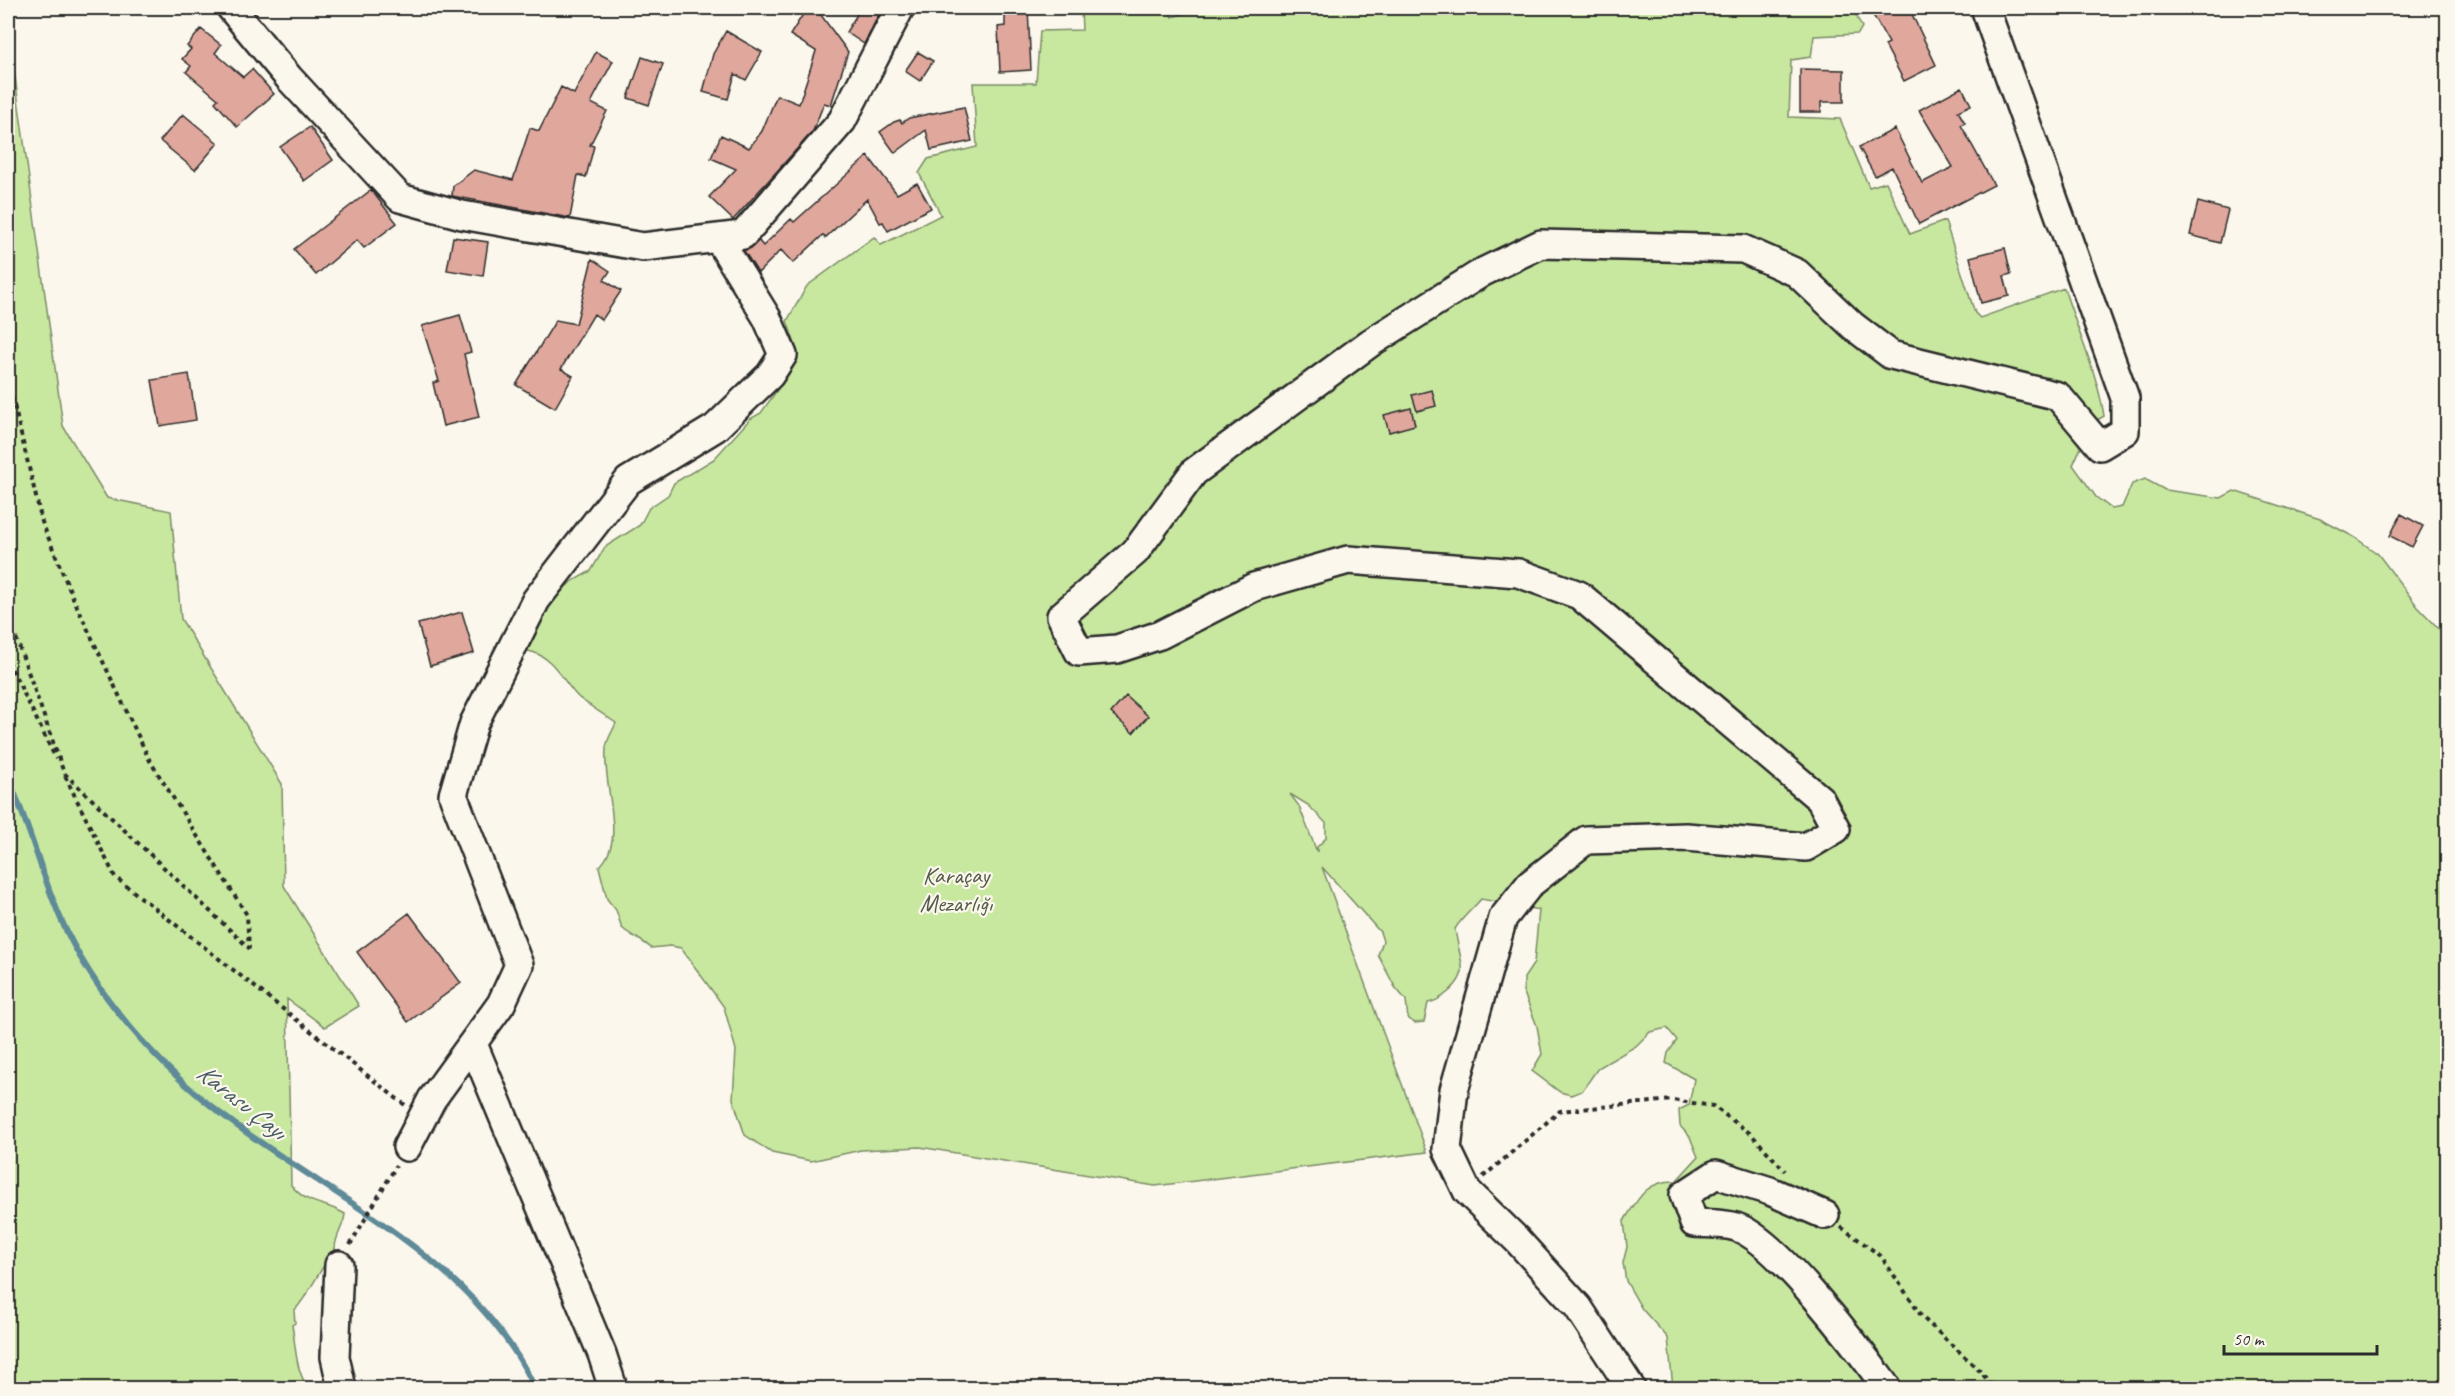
<svg xmlns="http://www.w3.org/2000/svg" width="2455" height="1396" viewBox="0 0 2455 1396" font-family="Caveat,sans-serif">
<style>
.green{fill:#c8e8a0;stroke:#7a8a66;stroke-width:1.5;fill-rule:evenodd}
.lines{fill:none;stroke-linecap:round;stroke-linejoin:round}
.stream{stroke:#5f8a98;stroke-width:6}
.building{fill:#e0a79c;stroke:#2b2b2b;stroke-width:1.5}
.minor-casing{stroke:#2b2b2b;stroke-width:32}
.path{stroke:#2b2b2b;stroke-width:4;stroke-dasharray:4.5 4.5;stroke-linecap:butt}
.minor{stroke:#fbf7ec;stroke-width:27}
.labels{text-anchor:middle;stroke-width:4.5;stroke-linejoin:round;paint-order:stroke}
.park-label{font-size:24px;fill:#525a48;stroke:#fbf7ec}
.water-label{font-size:26px;font-style:italic;fill:#455a62;stroke:#fbf7ec}
</style>
<rect width="100%" height="100%" fill="#fbf7ec"/>
<filter id="ink" filterUnits="userSpaceOnUse"><feTurbulence type="fractalNoise" baseFrequency=".0167" numOctaves="2"/><feDisplacementMap in="SourceGraphic" scale="12" xChannelSelector="R" yChannelSelector="G"/><feConvolveMatrix kernelMatrix="1 2 1 2 8 2 1 2 1" color-interpolation-filters="sRGB"/></filter>
<g filter="url(#ink)">
<path class="green" d="M1081 8H1168L1172 17 1202 8H1852L1862 27 1858 34 1814 36 1811 57 1791 60 1789 117 1840 119 1869 187 1886 182 1910 234 1945 221 1975 313 1980 318 2064 288C2077 329 2095 368 2103 410L2104 416 2092 423 2073 465 2096 497 2112 509 2122 507 2132 484 2145 479 2165 490 2221 498 2234 491 2320 519 2354 537 2378 554 2418 607 2447 637V1388H1673L1668 1338 1642 1309 1626 1281 1623 1263 1627 1247 1624 1221C1639 1197 1646 1181 1676 1181L1698 1157 1690 1137 1680 1126 1679 1110 1689 1105 1694 1079 1666 1063 1668 1053 1677 1040 1667 1028 1650 1032 1636 1046 1598 1068 1582 1091 1571 1095 1560 1092 1532 1071 1542 1054 1537 1026 1524 993V978L1534 963 1539 910 1481 899C1472 910 1462 917 1455 929 1456 940 1464 965 1462 972 1459 986 1440 1001 1428 1003L1424 1022 1415 1023 1408 1019 1406 1000 1395 987 1378 955 1383 941 1380 932 1322 867 1427 1152 1155 1186 920 1147 861 1150 811 1161 772 1153 745 1135 733 1099 736 1050 724 1007 681 948 670 946 651 948C642 940 631 936 622 928L616 910 607 899 599 867C628 840 602 785 606 749 606 740 613 731 616 723 613 721 579 698 578 697 560 678 554 656 528 651L523 643 524 628 571 582 591 571 605 547 640 525 649 508 668 495 674 483 714 459 750 419 761 413 780 386 793 354 795 344 787 321 807 286 874 237 881 245 941 215 919 173 928 159 977 147 973 83H1036L1040 31 1082 30ZM1290 794 1308 805 1326 823V838L1317 847V852L1299 806Z
M8 26 63 426 107 498 171 511 181 619 282 784 284 886 359 1006 325 1027 287 999 291 1185C309 1207 324 1201 345 1214 344 1227 334 1237 335 1250 319 1269 311 1292 294 1311L295 1323 292 1325C296 1347 295 1369 308 1388H8Z"/>
<g class="lines">
<path class="stream" d="M8 778C29 823 40 871 60 917 85 975 123 1023 167 1067 282 1182 462 1234 535 1388"/>
</g>
<path class="building" d="M807 8 821 15 848 52 831 105 824 103 813 131 733 220 709 197 736 169 711 158 721 135 749 148 762 131 777 95 799 104 816 51 790 35Z
M861 8H873L880 12 864 44 846 32Z
M1005 8H1028L1031 70 1000 72 998 27 1005 26Z
M1869 8H1909L1936 65 1904 81 1885 45 1889 43Z
M201 29 221 45 215 53 243 77 252 69 274 94 237 127 215 102 218 99 186 72 191 66 182 59 191 49 187 46Z
M726 31 762 52 746 80 735 74 728 99 703 92 713 54Z
M596 52 613 61 591 103 607 111 590 145 594 146 586 177 578 175 570 218 452 196 453 186 474 170 513 180 530 128 539 131 561 87 574 94Z
M918 52 933 61 920 81 905 71Z
M642 57 663 64 649 105 628 98Z
M1800 69 1844 70V102H1821V112H1800Z
M1962 87 1971 105 1958 111 1965 123 1961 125 1994 185 1919 224 1892 167 1875 176 1859 147 1895 129 1922 183 1953 167 1919 110Z
M964 107 972 141 931 150 926 130 895 153 880 132 894 122 900 120 902 123 909 118Z
M183 114 218 143 195 170 160 141Z
M310 127 333 160 304 181 280 147Z
M868 156 897 194 917 183 931 208 888 231 883 222 880 223 867 199 825 238 823 235 793 263 781 250 758 273 744 251 759 241 763 246 791 219 794 222Z
M371 190 397 223 364 248 357 240 316 275 294 249Z
M2198 202 2228 210 2220 243 2190 235Z
M453 237 488 242 483 276 447 270Z
M2005 248 2011 274 2004 276 2009 296 1981 303 1970 257Z
M592 259 610 271 604 280 621 291 602 320 594 314 561 369 573 376 555 408 516 385 556 320 576 324Z
M460 315 471 352 464 354 479 417 443 426 433 383 439 381 422 326Z
M189 374 196 420 160 426 152 380Z
M1432 390 1436 406 1417 411 1412 395Z
M1411 408 1415 425 1389 432 1384 415Z
M2401 514 2423 526 2412 547 2390 536Z
M462 612 474 653 430 666 418 624Z
M1126 696 1148 716 1133 733 1111 713Z
M409 913 461 983 408 1022 357 952Z"/>
<g class="lines">
<g class="minor-casing">
<path id="minor" d="M231 8 289 78 400 198 462 215 643 247 743 235 842 121 900 8
M473 1044 602 1354 613 1388
M407 1147 432 1099 501 1004 519 965 453 795 474 723 536 600 628 481 715 428 770 375 783 355 767 318 718 238
M1825 1215 1770 1191 1716 1174 1684 1195 1694 1223C1707 1224 1724 1223 1736 1227 1776 1239 1861 1352 1887 1388
M339 1265 335 1357 342 1388
M1631 1388 1578 1307 1517 1240 1467 1191 1447 1149 1454 1090 1503 918 1530 884 1586 840 1686 837 1806 847 1836 829 1820 799 1579 595 1518 573 1348 560 1254 587 1160 635 1117 649 1079 652 1061 616 1135 552 1194 472 1370 343 1483 272 1541 244 1743 249 1797 273 1853 326 1891 355 2058 396 2100 446 2125 431V398L1985 8"/>
</g>
<path class="path" d="M8 380 42 522 73 598 150 761 247 915 249 948 64 773 8 615
M8 661 56 759
M65 776 115 877 405 1105
M1483 1177 1560 1111 1672 1100 1713 1106 1751 1134 1785 1171
M1841 1227 1881 1256 1922 1317 1980 1371 1994 1388
M350 1245 396 1166"/>
<use href="#minor" class="minor"/>
</g>
</g>
<g class="labels">
<g class="park-label">
<text x="956" y="883">Karaçay<tspan x="956" dy="28">Mezarlığı</tspan></text>
</g>
<g class="water-label">
<text transform="translate(242 1101) rotate(38)" y="9">Karasu Çayı</text>
</g>
</g>
<rect width="2455" height="1396" fill="none" stroke="#fbf7ec" stroke-width="30"/>
<rect x="15" y="15" width="2425" height="1366" fill="none" stroke="#2b2b2b" stroke-width="2" filter="url(#ink)"/>
<path d="M2224 1345v9h153v-9" fill="none" stroke="#2b2b2b" stroke-width="3"/>
<text x="2233" y="1345" font-size="18" fill="#2b2b2b" stroke="#fbf7ec" stroke-width="4.5" paint-order="stroke">50 m</text>
</svg>
